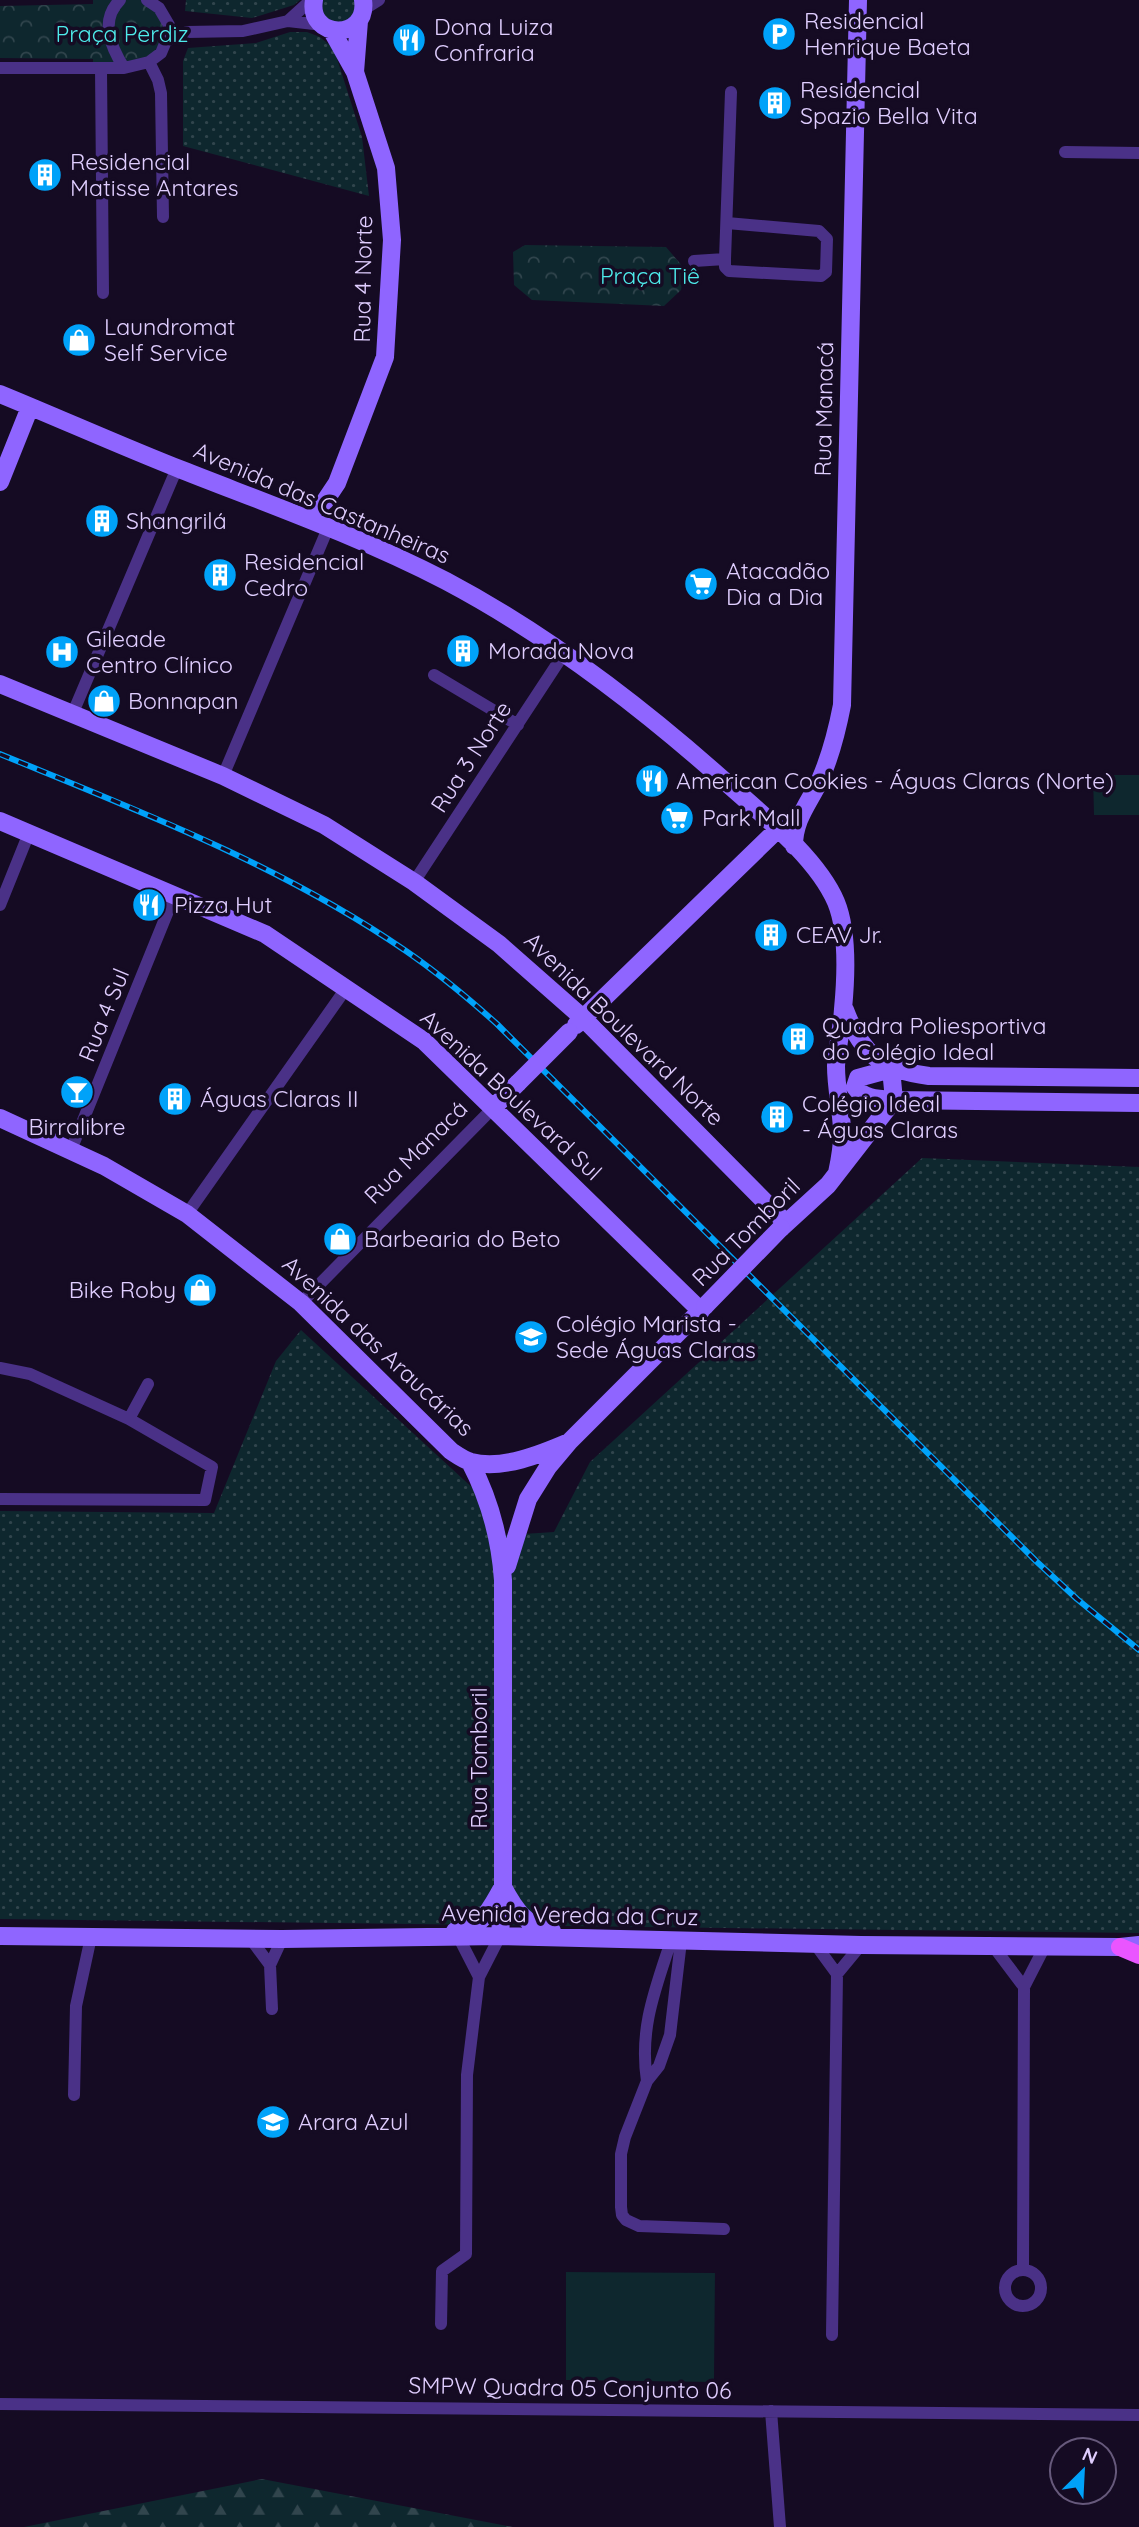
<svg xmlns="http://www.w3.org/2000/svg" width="1139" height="2527" viewBox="0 0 1139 2527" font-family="Quicksand,sans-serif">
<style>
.grass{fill:url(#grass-dots)}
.forest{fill:url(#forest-firs)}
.park{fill:url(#park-crowns)}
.garden{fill:#0e272e}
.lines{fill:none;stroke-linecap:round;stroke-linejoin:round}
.street{stroke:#4a3187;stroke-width:12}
.secondary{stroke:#8f65ff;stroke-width:18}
.primary{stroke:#ea55ff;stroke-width:18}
.rail-casing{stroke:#00a2f9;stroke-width:6}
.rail{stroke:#150b23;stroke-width:3.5;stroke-dasharray:10;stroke-linecap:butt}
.secondary-bridge{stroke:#8f65ff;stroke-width:18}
.labels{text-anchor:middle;stroke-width:7;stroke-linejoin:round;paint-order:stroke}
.poi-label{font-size:23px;fill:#e0ceff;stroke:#150b23;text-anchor:start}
.park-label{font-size:23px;fill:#4eebeb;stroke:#150b23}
.street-label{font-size:23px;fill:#e0ceff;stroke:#150b23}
</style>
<defs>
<pattern id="grass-dots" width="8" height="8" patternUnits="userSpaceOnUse" patternTransform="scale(1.75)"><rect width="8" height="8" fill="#0e272e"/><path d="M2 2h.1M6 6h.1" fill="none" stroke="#31454d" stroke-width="1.8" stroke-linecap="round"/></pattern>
<pattern id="forest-firs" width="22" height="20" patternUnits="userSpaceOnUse" patternTransform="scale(1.75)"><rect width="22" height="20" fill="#0e272e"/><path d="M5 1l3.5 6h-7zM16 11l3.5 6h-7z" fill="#31454d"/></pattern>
<pattern id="park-crowns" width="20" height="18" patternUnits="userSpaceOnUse" patternTransform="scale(1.75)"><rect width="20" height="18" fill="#0e272e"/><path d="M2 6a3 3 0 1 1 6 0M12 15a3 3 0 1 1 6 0" fill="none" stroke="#31454d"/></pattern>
</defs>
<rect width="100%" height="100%" fill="#150b23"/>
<path class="grass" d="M186 0H300L294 5 252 18 185 11Z
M314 0H362V13L332 31Z
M290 32H307L320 37 334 49 362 137 369 196 183 146V61L188 48 256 43Z
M922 1158 1139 1167V1933L0 1919V1511L214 1513 276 1361 301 1330 476 1491 492 1536 554 1532 590 1462Z"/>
<path class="forest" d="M262 2479 513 2527H24Z"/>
<path class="park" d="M93 0H147L169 25 149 62 93 68V59L0 58V6L93 4Z
M525 245 666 247 684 268 681 290 664 306 532 300 514 285 513 252Z"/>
<path class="garden" d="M1093 775H1139V815H1094Z
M566 2272 715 2273 714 2382 566 2380Z"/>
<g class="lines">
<path class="street" d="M120 0C99 21 111 47 124 68
M363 10 379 0
M288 21 311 0
M166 41 187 32 243 31 288 21 323 25
M149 62 158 80 161 93 163 217
M0 68H124L149 62 161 53 166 41 169 25 159 8 147 0
M101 69 103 293
M1065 152 1139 153
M725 259V267L729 271 821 276 826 272 827 239 819 231 727 223
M694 261 725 259 731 92
M434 675 518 725
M72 715 177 468
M223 776 328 528
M414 882 563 655
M0 905 29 833
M71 1150 175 894
M187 1214 347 987
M301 1303 494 1107
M0 1368 30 1374 129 1419 148 1384
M0 1499 205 1500 212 1467 129 1419
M458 1936 479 1977
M250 1938 270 1965
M681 1941 670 2035 659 2066 647 2081 625 2137 621 2154V2207L622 2215 626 2220 639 2226 724 2229
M815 1944 837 1974 832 2335
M993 1946 1024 1987
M837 1974 861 1945
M272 2009 270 1965 282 1939
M647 2081C639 2029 655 1990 671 1941
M74 2095 76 2006 91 1937
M1023 2269 1024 1987 1045 1946
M1005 2288a18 18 0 1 1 36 0a18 18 0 1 1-36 0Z
M441 2324 442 2271 466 2254 467 2075 479 1977 500 1936
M0 2404 1139 2415
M771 2411 780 2527"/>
<path class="secondary" d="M314 0C307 40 369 41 363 0
M355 72 359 21
M0 394C61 419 121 446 182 470 271 505 361 537 446 581 548 635 643 708 729 785 765 817 817 858 836 902 848 931 846 978 843 1009 842 1028 837 1047 836 1066 836 1088 841 1108 842 1129 843 1144 840 1159 837 1173
M0 482 30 407
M305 518 325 501 337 483 385 357 392 240 386 168 355 72 332 31
M0 684 223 776 324 825 414 882 499 944 583 1018 786 1223
M0 821 265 934 424 1041 701 1311
M794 846C794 819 809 803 820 780 831 755 837 731 842 705L858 0
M845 1010C862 1055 882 1070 929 1076L1139 1078
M576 1025 777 830
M891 1069 858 1078 855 1087C863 1099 880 1099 894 1100L1139 1103
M494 1107 518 1083
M0 1118 104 1166 187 1214 301 1303 451 1451C457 1455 464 1460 471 1462 503 1470 541 1454 569 1442
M781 1228 828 1185 894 1100 891 1069
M470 1462C490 1500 500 1537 503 1580V1887L500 1936
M507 1566 528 1499 548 1467 569 1442 705 1306
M503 1887C515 1910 526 1926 552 1931
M455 1931C481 1929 489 1911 501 1890
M0 1936 282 1939 500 1936 861 1945 1120 1947 1139 1945"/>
<path class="primary" d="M1120 1947 1139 1955"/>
<g class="rail-casing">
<path id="rail" d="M0 754C139 811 281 865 406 951 438 973 468 998 497 1024L1036 1561 1077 1599 1139 1650"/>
</g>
<use href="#rail" class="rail"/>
<path class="secondary-bridge" d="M518 1083 569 1032
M705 1306 781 1228"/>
</g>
<defs>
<g id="parking-disc" transform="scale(1.75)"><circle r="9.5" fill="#00a2f9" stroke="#150b23"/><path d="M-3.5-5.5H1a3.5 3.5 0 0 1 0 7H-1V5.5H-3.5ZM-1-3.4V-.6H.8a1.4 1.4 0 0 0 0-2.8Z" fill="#fff"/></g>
<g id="restaurant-disc" transform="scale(1.75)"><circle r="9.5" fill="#00a2f9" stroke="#150b23"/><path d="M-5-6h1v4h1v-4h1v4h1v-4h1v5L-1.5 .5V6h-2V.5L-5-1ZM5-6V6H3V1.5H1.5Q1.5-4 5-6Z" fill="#fff"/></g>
<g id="building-disc" transform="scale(1.75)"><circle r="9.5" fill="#00a2f9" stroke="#150b23"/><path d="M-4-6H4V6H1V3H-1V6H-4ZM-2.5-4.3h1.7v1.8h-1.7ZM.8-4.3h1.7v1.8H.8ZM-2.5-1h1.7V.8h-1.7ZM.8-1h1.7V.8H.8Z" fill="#fff"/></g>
<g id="shop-disc" transform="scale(1.75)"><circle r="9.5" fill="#00a2f9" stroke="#150b23"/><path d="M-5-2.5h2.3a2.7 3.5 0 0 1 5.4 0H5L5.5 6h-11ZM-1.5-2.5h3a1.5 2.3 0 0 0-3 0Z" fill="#fff"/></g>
<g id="supermarket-disc" transform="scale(1.75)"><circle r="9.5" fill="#00a2f9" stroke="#150b23"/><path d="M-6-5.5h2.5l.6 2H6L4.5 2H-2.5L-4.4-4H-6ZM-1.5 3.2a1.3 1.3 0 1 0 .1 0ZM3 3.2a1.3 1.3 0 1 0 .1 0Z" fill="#fff"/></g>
<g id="hospital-disc" transform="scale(1.75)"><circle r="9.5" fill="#00a2f9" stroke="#150b23"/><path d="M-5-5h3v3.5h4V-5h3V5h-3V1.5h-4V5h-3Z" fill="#fff"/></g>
<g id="bar-disc" transform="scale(1.75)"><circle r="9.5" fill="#00a2f9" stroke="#150b23"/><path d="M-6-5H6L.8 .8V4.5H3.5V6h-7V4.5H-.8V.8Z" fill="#fff"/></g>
<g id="school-disc" transform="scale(1.75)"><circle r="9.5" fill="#00a2f9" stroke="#150b23"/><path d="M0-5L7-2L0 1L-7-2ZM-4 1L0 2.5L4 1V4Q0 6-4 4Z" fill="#fff"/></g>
</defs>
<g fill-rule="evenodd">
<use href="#parking-disc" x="779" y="34"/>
<use href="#restaurant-disc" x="409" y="40"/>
<use href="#building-disc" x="775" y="103"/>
<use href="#building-disc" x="45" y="175"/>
<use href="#shop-disc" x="79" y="340"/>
<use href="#building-disc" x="102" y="521"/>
<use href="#building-disc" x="220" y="575"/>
<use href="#supermarket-disc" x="701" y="584"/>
<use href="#building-disc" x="463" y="651"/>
<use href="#hospital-disc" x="62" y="652"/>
<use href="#shop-disc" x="104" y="701"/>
<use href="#restaurant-disc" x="652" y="781"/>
<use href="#supermarket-disc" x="677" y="818"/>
<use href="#restaurant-disc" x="149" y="905"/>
<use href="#building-disc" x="771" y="935"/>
<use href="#building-disc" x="798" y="1039"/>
<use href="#bar-disc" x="77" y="1092"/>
<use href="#building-disc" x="175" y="1099"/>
<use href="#building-disc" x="777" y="1117"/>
<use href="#shop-disc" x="340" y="1239"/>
<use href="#shop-disc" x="200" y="1290"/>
<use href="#school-disc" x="531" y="1337"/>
<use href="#school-disc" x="273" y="2122"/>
</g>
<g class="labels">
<g class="poi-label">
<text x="804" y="29">Residencial<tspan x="804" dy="26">Henrique Baeta</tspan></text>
<text x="434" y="35">Dona Luiza<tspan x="434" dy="26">Confraria</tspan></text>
<text x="800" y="98">Residencial<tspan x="800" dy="26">Spazio Bella Vita</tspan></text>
<text x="70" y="170">Residencial<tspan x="70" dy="26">Matisse Antares</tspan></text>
<text x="104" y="335">Laundromat<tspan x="104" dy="26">Self Service</tspan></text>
<text x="126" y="529">Shangrilá</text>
<text x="244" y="570">Residencial<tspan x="244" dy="26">Cedro</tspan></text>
<text x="726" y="579">Atacadão<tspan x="726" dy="26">Dia a Dia</tspan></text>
<text x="86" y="647">Gileade<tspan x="86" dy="26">Centro Clínico</tspan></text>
<text x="488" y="659">Morada Nova</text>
<text x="128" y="709">Bonnapan</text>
<text x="676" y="789">American Cookies - Águas Claras (Norte)</text>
<text x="702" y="826">Park Mall</text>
<text x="174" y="913">Pizza Hut</text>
<text x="796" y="943">CEAV Jr.</text>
<text x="822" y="1034">Quadra Poliesportiva<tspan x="822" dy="26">do Colégio Ideal</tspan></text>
<text x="200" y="1107">Águas Claras II</text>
<text x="802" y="1112">Colégio Ideal<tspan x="802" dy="26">- Águas Claras</tspan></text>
<text x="77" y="1135" text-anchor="middle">Birralibre</text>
<text x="364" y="1247">Barbearia do Beto</text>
<text x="176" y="1298" text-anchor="end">Bike Roby</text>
<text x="556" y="1332">Colégio Marista -<tspan x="556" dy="26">Sede Águas Claras</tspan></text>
<text x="298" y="2130">Arara Azul</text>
</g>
<g class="park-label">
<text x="122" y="42">Praça Perdiz</text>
<text x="650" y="284">Praça Tiê</text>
</g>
<g class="street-label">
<text transform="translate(363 279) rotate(-89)" y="8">Rua 4 Norte</text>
<text transform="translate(824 409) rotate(-89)" y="8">Rua Manacá</text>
<text transform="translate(322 503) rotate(23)" y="8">Avenida das Castanheiras</text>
<text transform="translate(471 757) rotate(-57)" y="8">Rua 3 Norte</text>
<text transform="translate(104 1015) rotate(-68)" y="8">Rua 4 Sul</text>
<text transform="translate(624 1029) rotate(44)" y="8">Avenida Boulevard Norte</text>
<text transform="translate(511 1095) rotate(43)" y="8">Avenida Boulevard Sul</text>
<text transform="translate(416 1152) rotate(-45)" y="8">Rua Manacá</text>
<text transform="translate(746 1232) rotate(-45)" y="8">Rua Tomboril</text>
<text transform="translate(378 1346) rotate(43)" y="8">Avenida das Araucárias</text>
<text transform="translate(479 1758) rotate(-90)" y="8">Rua Tomboril</text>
<text transform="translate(570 1915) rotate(1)" y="8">Avenida Vereda da Cruz</text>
<text transform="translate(570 2388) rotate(1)" y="8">SMPW Quadra 05 Conjunto 06</text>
</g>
</g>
<g transform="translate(1083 2471) rotate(24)"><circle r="33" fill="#150b23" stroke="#66597b" stroke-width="2"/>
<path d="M0-5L12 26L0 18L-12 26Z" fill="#00a2f9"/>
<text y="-10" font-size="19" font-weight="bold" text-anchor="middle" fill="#e0ceff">N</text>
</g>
</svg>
